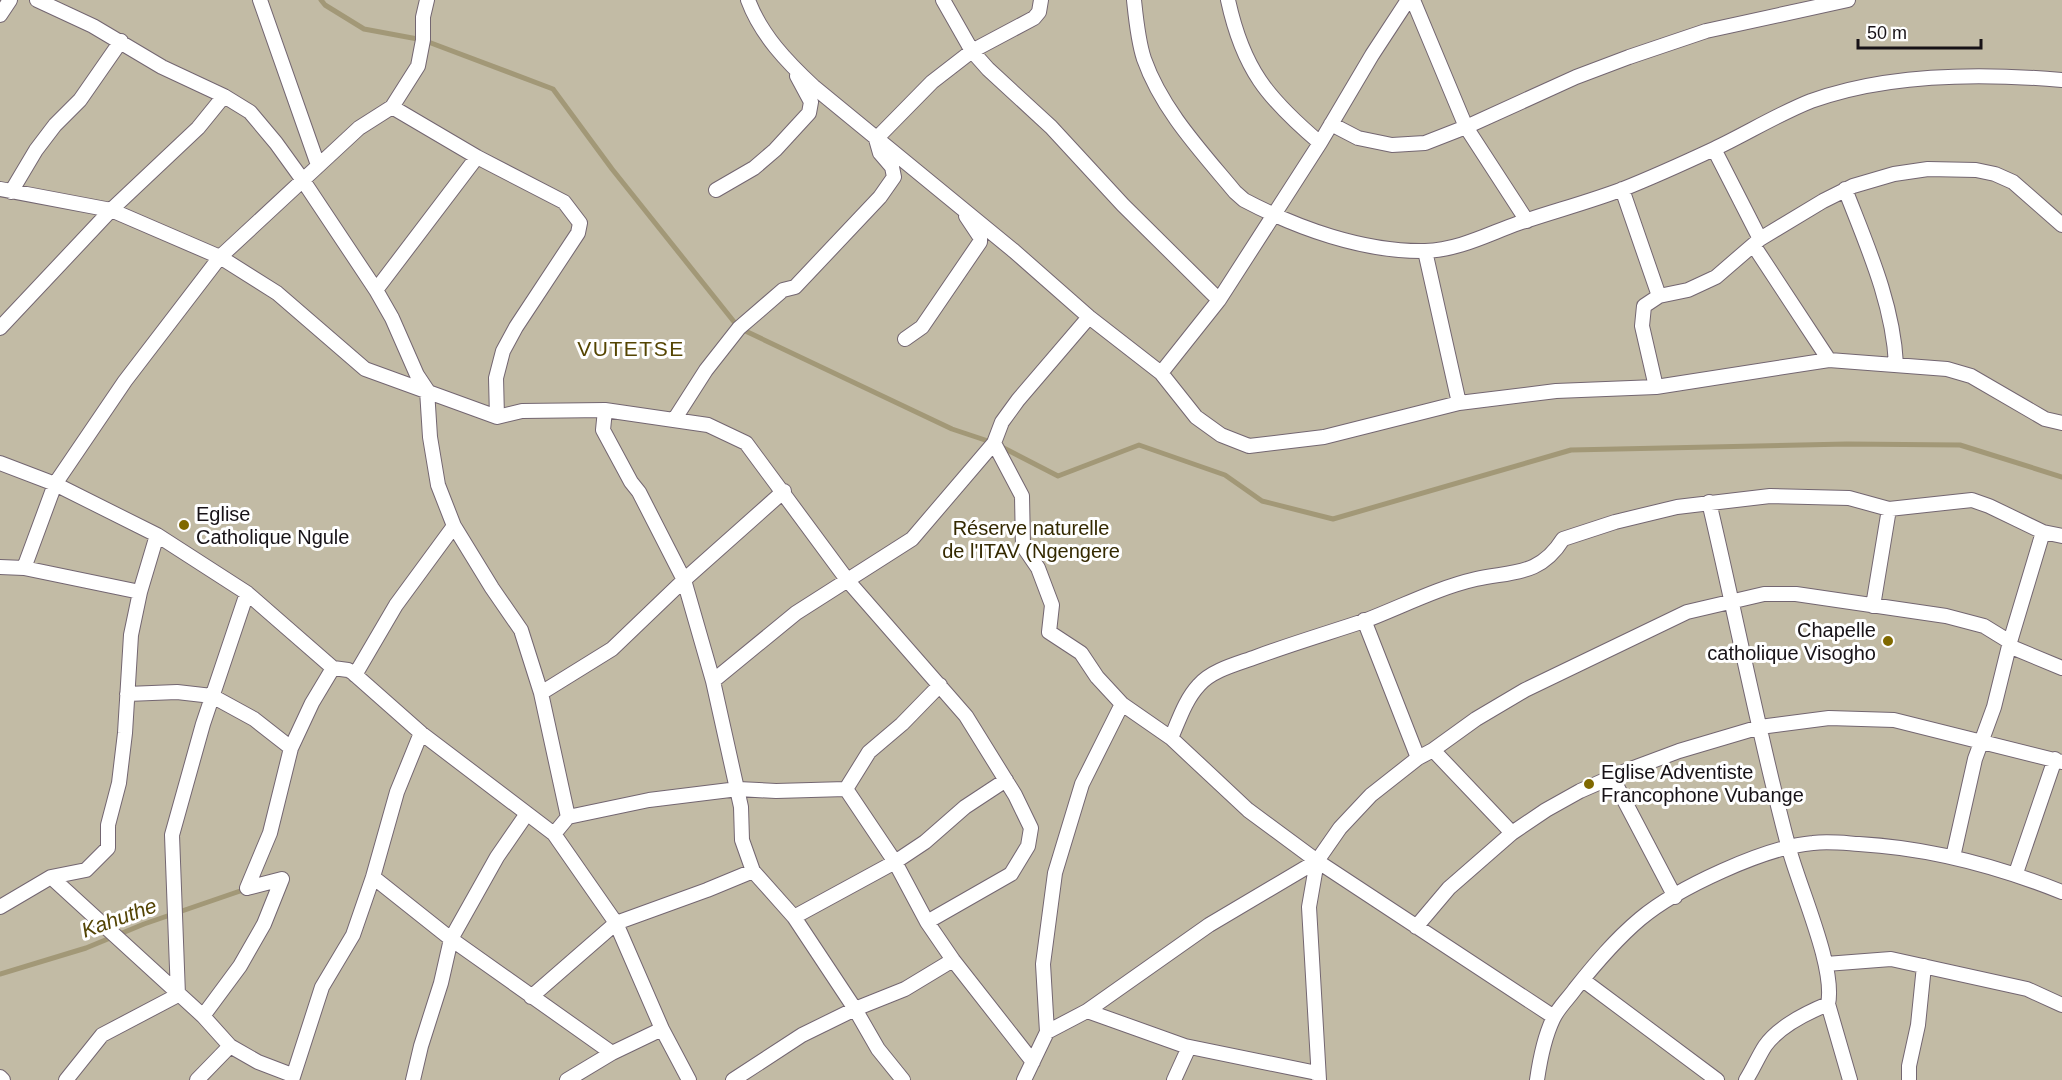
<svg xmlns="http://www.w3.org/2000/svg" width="2062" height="1080" viewBox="0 0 2062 1080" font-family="Helvetica,sans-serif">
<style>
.green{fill:#c2bba5}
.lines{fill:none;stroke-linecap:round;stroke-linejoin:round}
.stream{stroke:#a29877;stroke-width:5}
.street-casing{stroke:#736671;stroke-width:16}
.street{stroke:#fff;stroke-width:14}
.poi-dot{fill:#806900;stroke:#fff;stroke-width:2}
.labels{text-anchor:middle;stroke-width:6;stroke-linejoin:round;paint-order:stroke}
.poi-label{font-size:20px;fill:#171217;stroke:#fff;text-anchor:start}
.park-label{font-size:20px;fill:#342900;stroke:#fff}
.neighbourhood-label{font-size:21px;letter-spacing:1.5px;fill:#554502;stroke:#fff}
.water-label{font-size:21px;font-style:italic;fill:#534405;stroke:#fff}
</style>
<rect width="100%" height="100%" fill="#ecddea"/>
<path class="green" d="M0 0H2062V1080H0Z"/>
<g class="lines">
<path class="stream" d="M321 0 325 5 364 29 423 40 553 89 612 169 739 328 952 429 994 443 1058 476 1139 445 1225 475 1262 501 1333 519 1571 450 1847 444 1960 445 2062 477
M0 974 86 948 144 924 246 889"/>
<g class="street-casing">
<path id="street" d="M37 0 93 26 162 67 224 96 250 112 276 143 302 179 376 290 392 318 417 375 427 390 430 437 438 485 454 526 492 588 521 630 541 693 568 817 554 834
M260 0 318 165
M748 0C761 35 787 62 814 87L1014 251 1089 317 1161 373 1196 417 1221 435 1249 446 1324 437 1459 403 1556 391 1656 387 1829 360 1947 369 1971 376 2045 419 2062 423
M943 0 972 51 988 69 1051 127 1123 205 1219 300
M1134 0C1136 19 1138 41 1144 59 1162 110 1201 151 1235 192L1244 200C1297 228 1363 252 1425 251 1459 250 1488 234 1519 223 1554 211 1589 202 1623 189 1653 177 1684 163 1714 149 1746 134 1778 114 1811 101 1888 73 1982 73 2062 80
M1228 0C1243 69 1267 98 1320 143
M1413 0 1466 127 1527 221
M0 15 10 0
M392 107 477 157 564 202 580 223 578 233 516 327 503 351 496 378 497 417
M1331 124 1358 138 1392 145 1425 143 1466 127 1576 77 1629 57 1706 31 1848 0
M1714 149 1760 239
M0 189 111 210 220 257 277 293 365 369 497 417 522 411 605 410 708 425 746 443 848 581 966 716 1015 795 1031 828 1028 846 1011 874 927 922
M1622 189 1659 296
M1845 189C1867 246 1893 303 1896 364
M716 190 754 168 775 150 809 113 811 102 797 76
M11 192 36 150 55 125 80 100 121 41
M1754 246 1829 360
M1425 251 1459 403
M376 290 477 157
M0 328 111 210 198 128 224 96
M905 339 922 327 980 242V237L966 216
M1161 373 1219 300 1320 143 1372 55 1408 0
M1656 387 1642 326 1644 306 1659 296 1688 290 1716 277 1760 239 1823 201 1853 186 1894 174 1928 169 1976 170 1995 174 2013 182 2062 225
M605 410 603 430 631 482 639 492 684 580 713 681 741 807 742 840 753 871
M674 420 706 370 739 328 783 290 795 287 880 197 894 177 892 167 880 153 876 139 932 82 972 51 1034 18 1039 12 1041 0
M994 443 1022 496 1023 546 1038 568 1052 605 1049 632 1081 653 1097 677 1122 704 1171 738 1248 810 1317 861 1554 1017
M0 463 55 484 157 535 247 593 333 668 348 670 352 672 421 733 554 834 616 923 662 1029 689 1080
M1709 502C1736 616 1758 732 1788 845 1798 885 1836 967 1828 1004L1850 1080
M0 567 24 568 140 592
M24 568 55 484 125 381 220 257 359 128 392 107 418 66 423 40V17L427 0
M1873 606 1889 509
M1364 620 1418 758
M2009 646 2062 668
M355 675 396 605 454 526
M713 681 796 613 912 539 994 443 1002 422 1018 400 1089 317
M541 693 612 649 684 580 784 491
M127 694 177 692 212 696 254 719 291 748
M1171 738C1179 720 1185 700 1199 685 1212 670 1237 664 1256 657 1291 644 1328 633 1364 621 1401 607 1437 588 1476 579 1513 571 1540 576 1563 539L1615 522 1677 507 1770 496 1849 498 1889 509 1972 500 1989 506 2043 532 2062 536
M1433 750 1512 833
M1612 777 1675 897
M846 789 895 862 927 922 953 960 1033 1062
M846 789 869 752 902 724 940 685
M568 817 649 800 738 789 776 791 846 789
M1953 857 1975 759 1994 707 2010 642 2043 532
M1317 861 1309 907 1319 1080
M2016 873 2055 759
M51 877 203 1016 230 1046 258 1062 292 1075
M373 877 451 939 612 1053
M247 888 270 833 291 748 312 703 333 668
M0 907 51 877 86 870 108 848V825L119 783 125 733 131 635 140 592 157 535
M794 917 895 862 925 842 965 807 1006 780
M1416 927 1449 888 1512 833 1546 810 1580 791 1628 770 1679 751 1760 727 1829 718 1894 720 2062 762
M1826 964 1891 959 2027 989 2062 1005
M1583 980 1717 1080
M531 997 616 923 707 890 753 871 794 917 855 1009 878 1049 903 1080
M1087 1011 1185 1046 1317 1073
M203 1016 240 966 264 924 282 879 247 888
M1047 1032 1087 1011 1209 925 1317 861 1340 828 1371 795 1418 758 1433 750 1476 719 1525 690 1687 612 1764 594H1796L1946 616 1984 626 2010 642
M0 1077 3 1080
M66 1080 102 1035 178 995 172 835 203 724 247 593
M197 1080 230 1046
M292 1080 322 987 353 935 373 877 397 792 421 733
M413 1080 421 1046 441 983 451 939 497 857 526 815
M567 1080 612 1053 662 1029
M733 1080 802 1035 855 1009 905 989 953 960
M1024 1080 1047 1032 1043 964 1055 873 1082 784 1122 704
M1174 1080 1189 1047
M1537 1080C1540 1059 1544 1038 1553 1019 1558 1008 1568 999 1575 989 1595 964 1615 940 1640 919 1677 888 1765 847 1813 843 1828 841 1844 843 1859 844 1929 848 1997 866 2062 892
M1746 1080C1753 1069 1758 1057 1765 1046 1779 1026 1806 1013 1828 1004
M1909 1080V1066L1918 1025 1924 966"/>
</g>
<use href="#street" class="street"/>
</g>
<g class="poi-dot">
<circle cx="184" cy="525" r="6"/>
<circle cx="1888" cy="641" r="6"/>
<circle cx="1589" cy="784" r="6"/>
</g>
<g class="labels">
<g class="poi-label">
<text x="196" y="521">Eglise<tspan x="196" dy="23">Catholique Ngule</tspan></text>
<text x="1876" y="637" text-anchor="end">Chapelle<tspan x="1876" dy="23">catholique Visogho</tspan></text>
<text x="1601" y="779">Eglise Adventiste<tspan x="1601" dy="23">Francophone Vubange</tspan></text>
</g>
<g class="park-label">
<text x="1031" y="535">Réserve naturelle<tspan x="1031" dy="23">de l'ITAV (Ngengere</tspan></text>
</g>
<g class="neighbourhood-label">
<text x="631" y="356">VUTETSE</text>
</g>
<g class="water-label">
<text transform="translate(119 918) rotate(-20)" y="7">Kahuthe</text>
</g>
</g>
<path d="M1858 39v9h123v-9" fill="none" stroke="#171217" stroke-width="3"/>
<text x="1867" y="39" font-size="18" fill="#171217" stroke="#ffffff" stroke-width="4.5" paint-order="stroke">50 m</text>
</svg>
